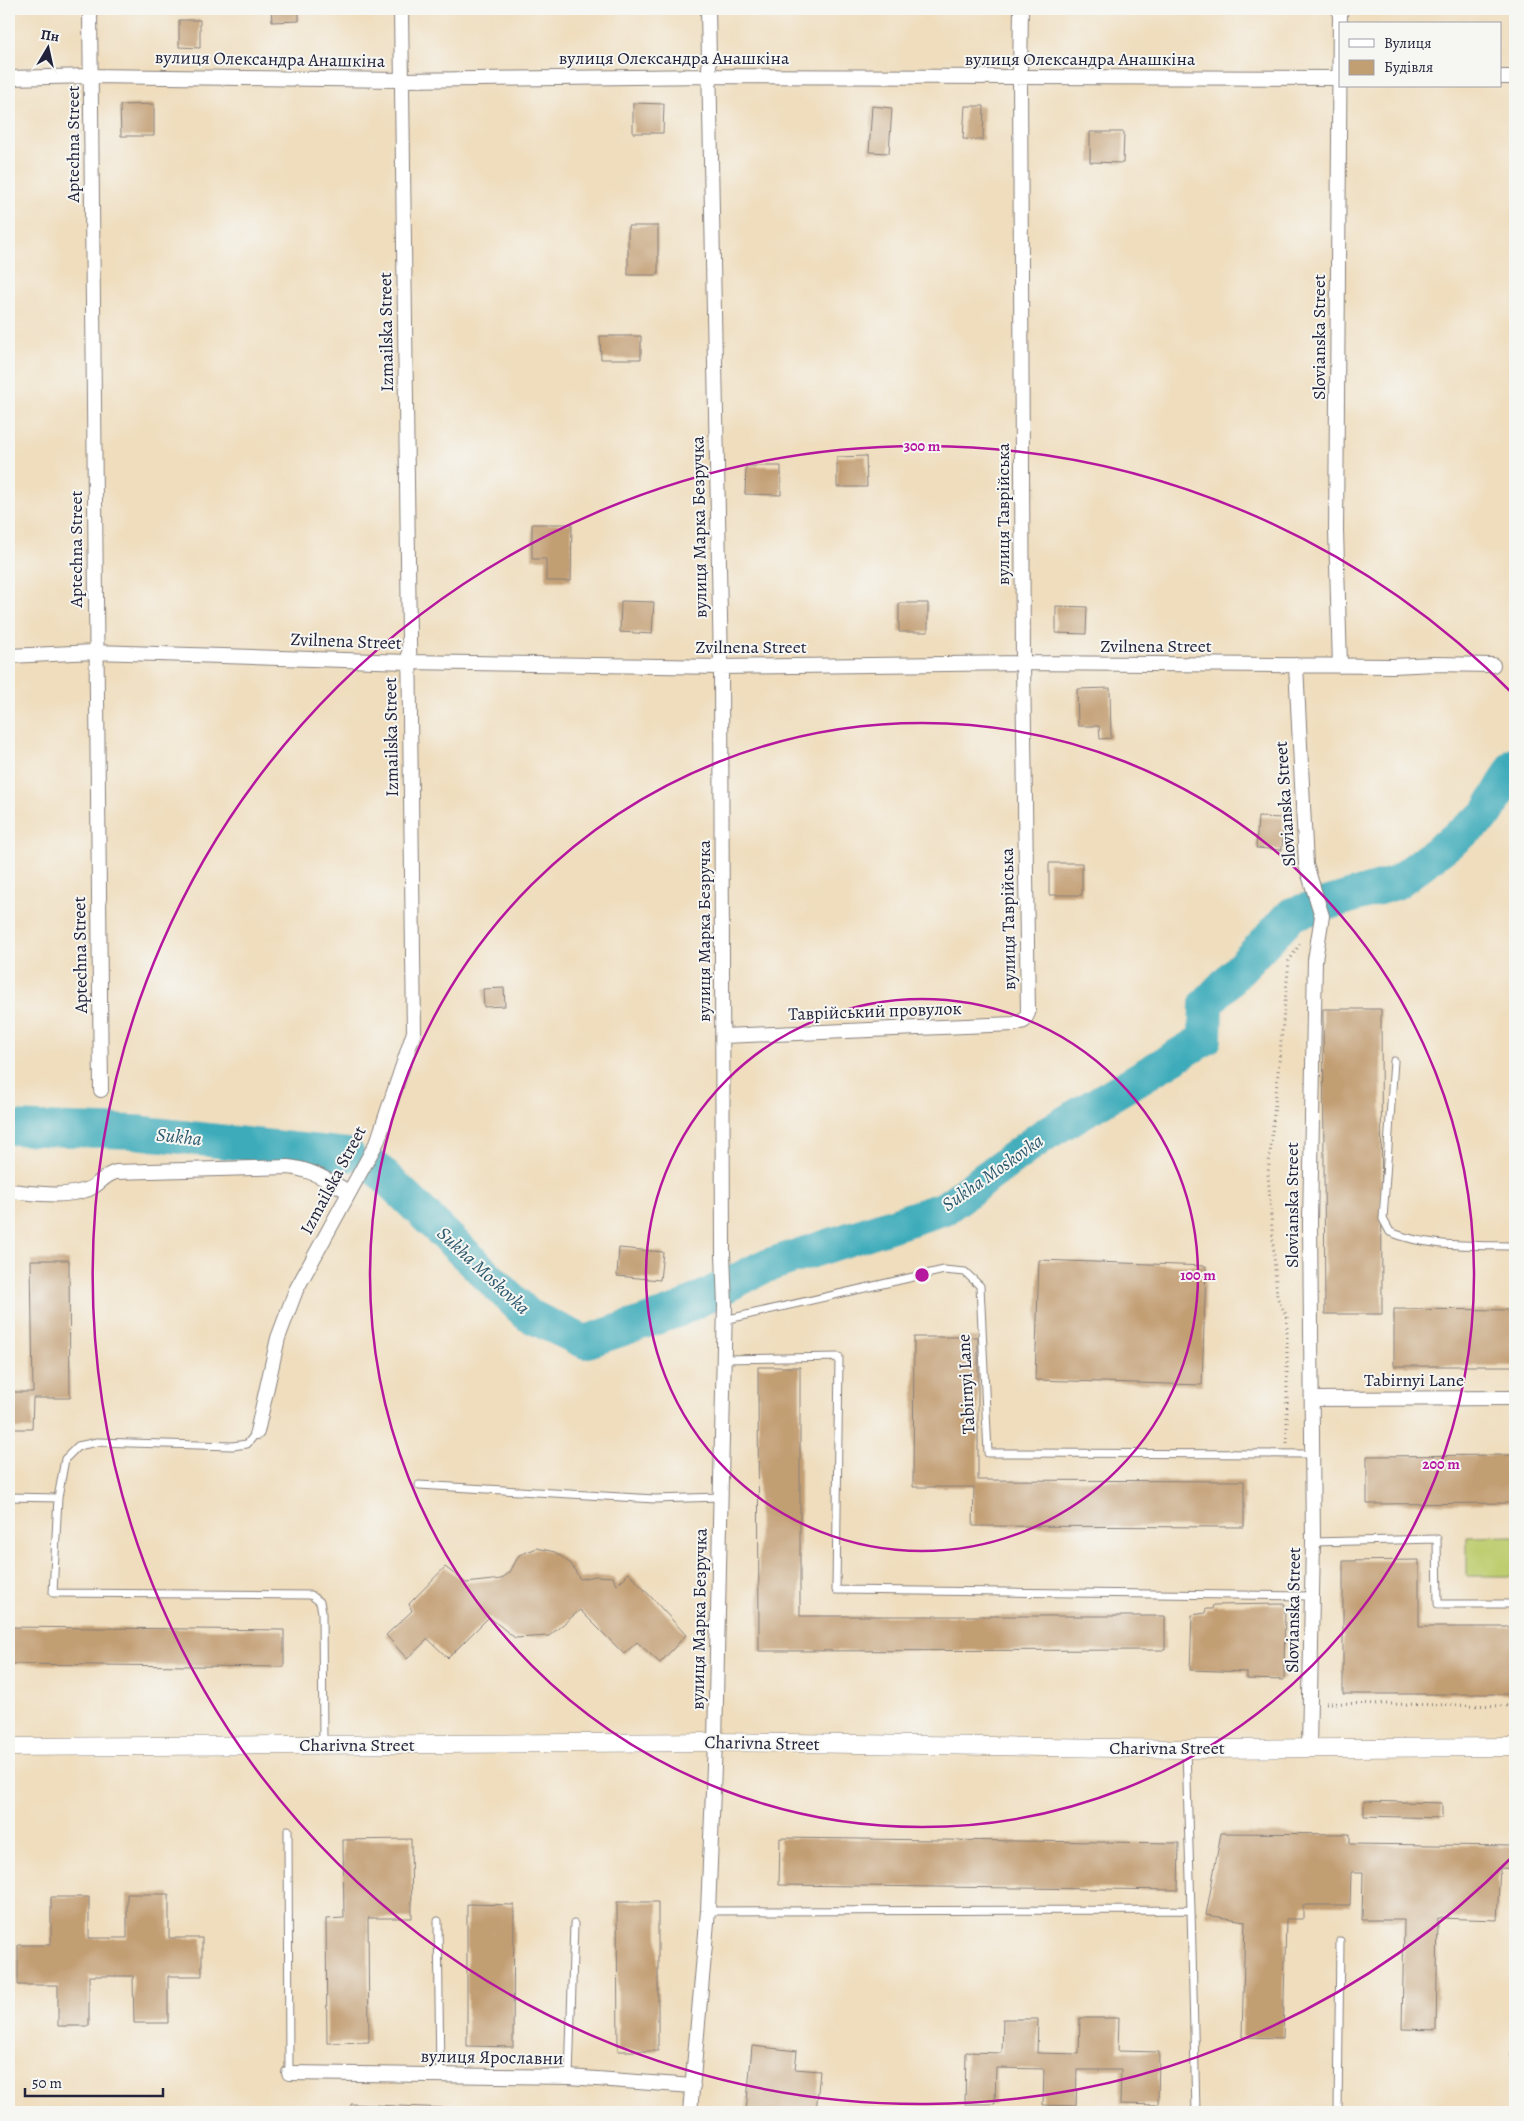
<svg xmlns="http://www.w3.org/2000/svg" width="1524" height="2121" viewBox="0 0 1524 2121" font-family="Alegreya,serif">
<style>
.green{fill:#becd70;stroke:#707856}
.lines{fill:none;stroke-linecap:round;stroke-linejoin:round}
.river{stroke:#3cabba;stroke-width:34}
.building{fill:#c29e73}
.service-casing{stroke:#88807c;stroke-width:9}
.minor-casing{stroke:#88807c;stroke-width:16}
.tertiary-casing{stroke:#88807c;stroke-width:19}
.path{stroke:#88807c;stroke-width:3;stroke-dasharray:1 4;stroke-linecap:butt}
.service{stroke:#fff;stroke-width:7}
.minor{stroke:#fff;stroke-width:14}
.tertiary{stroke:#fff;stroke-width:18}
.ring{fill:none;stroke:#b5179e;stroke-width:2.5}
.labels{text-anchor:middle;stroke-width:4;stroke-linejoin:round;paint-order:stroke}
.street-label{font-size:18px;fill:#22223b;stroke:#f6f6f2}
.water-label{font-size:19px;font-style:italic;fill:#2c596e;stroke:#f6f6f2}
.centre{fill:#b5179e;stroke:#f6f6f2;stroke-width:2.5}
.ring-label{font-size:15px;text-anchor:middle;font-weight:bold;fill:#b5179e;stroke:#f6f6f2;stroke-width:4;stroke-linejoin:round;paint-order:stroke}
</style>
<rect width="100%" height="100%" fill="#f6f6f2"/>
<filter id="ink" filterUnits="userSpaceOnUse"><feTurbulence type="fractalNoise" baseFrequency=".02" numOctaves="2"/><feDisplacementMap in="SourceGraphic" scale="10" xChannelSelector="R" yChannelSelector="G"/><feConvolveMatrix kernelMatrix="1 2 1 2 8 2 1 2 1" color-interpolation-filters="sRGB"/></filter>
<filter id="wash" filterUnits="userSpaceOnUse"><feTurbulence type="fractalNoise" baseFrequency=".0096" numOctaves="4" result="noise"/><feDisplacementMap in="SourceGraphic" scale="20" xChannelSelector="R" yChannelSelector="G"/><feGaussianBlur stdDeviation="1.12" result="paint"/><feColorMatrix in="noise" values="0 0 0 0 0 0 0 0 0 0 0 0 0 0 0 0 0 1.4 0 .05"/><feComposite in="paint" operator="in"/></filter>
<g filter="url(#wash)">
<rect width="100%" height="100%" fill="#efddbd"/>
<path class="green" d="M1515 1536V1576H1467V1537Z"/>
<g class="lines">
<path class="river" d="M9 1128 135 1132 348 1155
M375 1167 528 1315 585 1342 677 1311 763 1267 945 1208 1044 1135 1205 1039 1206 1004 1292 914 1396 883 1486 815 1515 765"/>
</g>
<g id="blocks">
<path class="building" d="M271 9H299V21L272 22Z
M179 20H200V48L179 47Z
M633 103 664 104 663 133H633Z
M154 104V136H121L120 105Z
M872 106 892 108 889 153 869 152Z
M965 106H984L983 140 963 139Z
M1090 132H1124L1123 163 1090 162Z
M628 226H658V275H628Z
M600 336H641V359H601Z
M866 456 867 487H837V457Z
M746 466H781V495L745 494Z
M532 524H572L571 581H546V559H532Z
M621 601 654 602 652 634 620 632Z
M899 603H928V632H899Z
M1056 606 1087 607 1086 634 1056 633Z
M1110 688 1111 738 1100 739 1099 726H1078L1077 689Z
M1258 817 1283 818 1282 850 1256 848Z
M1049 863H1082V895H1049Z
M504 988 505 1006 484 1007 483 989Z
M1323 1009H1381L1382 1314H1325Z
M619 1248 663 1252 660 1280 617 1276Z
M31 1260H69L70 1398H33L32 1429H9V1392H33Z
M1039 1260 1206 1266 1202 1385 1035 1380Z
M1394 1309 1515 1310V1366H1394Z
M914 1337H978V1480L1244 1481V1527L973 1526 974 1487H913Z
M758 1367H800V1616H1165V1650L759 1651Z
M1515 1455V1503L1367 1504V1456Z
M537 1548 555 1552 571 1564 580 1579 595 1576 613 1577 617 1585 629 1573 686 1635 660 1663 637 1642 624 1654 580 1610 549 1636 515 1638 489 1617 448 1658 428 1639 407 1659 386 1635 412 1611 409 1604 445 1567 466 1583 501 1579 510 1572 519 1555Z
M1419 1560V1627H1515V1694H1343V1561Z
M1285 1604 1284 1680 1247 1679V1672L1190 1670 1192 1615 1205 1613 1206 1609H1212L1213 1605Z
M9 1627 284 1630V1667L9 1664Z
M1364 1801 1442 1803V1818L1364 1816Z
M1221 1833 1350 1834V1844L1515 1846V1869L1500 1868 1497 1920 1438 1918 1436 2030 1402 2029 1404 1920H1362L1363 1872H1351L1350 1905H1303V1919H1286L1283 2038 1242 2037 1245 1921 1206 1915Z
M780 1838 1179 1843 1178 1890 779 1885Z
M411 1839 412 1918H368L369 2042 327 2043 326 1919 344 1918 343 1840Z
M127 1894H169V1938H202V1976H168V2023H134L133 1976H89V2026H58V1985H18V1945H51V1897H89V1938H127Z
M617 1902H658V2051H618Z
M467 1904 514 1905 513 2047 467 2046Z
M1080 2018H1119L1118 2051 1159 2052 1158 2105 1120 2104 1121 2070H1077L1076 2106 1043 2105 1044 2069 996 2068 995 2104H965L966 2052 1002 2053 1003 2019H1038L1037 2053 1079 2054Z
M752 2046 797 2051 795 2069 820 2071 816 2112H746Z
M351 2104 447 2108 446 2112H350Z"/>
</g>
</g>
<g filter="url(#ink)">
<use href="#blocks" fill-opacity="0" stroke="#88807c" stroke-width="1"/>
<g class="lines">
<g class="service-casing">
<path id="service" d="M1394 1061 1383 1219 1390 1232C1429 1248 1474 1245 1515 1246
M724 1320 944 1270 965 1272 980 1286 988 1453 1313 1454
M724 1359 839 1357 836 1590 1312 1596
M257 1432 247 1444 232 1446 97 1442 78 1446 65 1459 58 1498 53 1593 311 1595 320 1602 322 1612 323 1745
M419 1485 655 1499 721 1497
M9 1497 58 1498
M1313 1542 1437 1539 1438 1604H1515
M1186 1750 1191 1910
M288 1830 289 2073
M708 1911 1191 1910 1196 2112
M438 1921 440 2075
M569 2077 574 1924
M1338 2112 1340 1941
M1515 2112V2053"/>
</g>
<g class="minor-casing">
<path id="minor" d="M90 9 101 1090
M1340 9 1336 531 1340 666
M1500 77H1515
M9 78 91 76 402 80 708 76 1340 78
M9 656 95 652 408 662 721 667 1023 663 1393 666 1434 664 1493 665
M1296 665 1306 865 1322 916 1315 960 1310 1223 1313 1542 1309 1748
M724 1036 1014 1024 1024 1021 1028 1013 1023 663 1020 78 1021 9
M9 1191C34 1193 62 1198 86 1190 98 1187 103 1175 116 1172L288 1167C311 1169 329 1181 349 1192
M1312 1399 1515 1398
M257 1432 278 1338 296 1290 378 1140 414 1032 401 9
M289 2073 569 2077 693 2086
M690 2112 708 1911 715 1742 725 1305 723 1254 721 667 708 9"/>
</g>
<g class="tertiary-casing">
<path id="tertiary" d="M9 1747 715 1742 1186 1749 1515 1747"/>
</g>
<path class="path" d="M1287 1443V1317L1277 1297 1268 1174 1289 961 1301 942
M1326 1703 1515 1706"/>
<use href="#service" class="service"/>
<use href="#minor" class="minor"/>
<use href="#tertiary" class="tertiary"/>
</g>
</g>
<g class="ring">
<circle cx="922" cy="1275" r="276"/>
<circle cx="922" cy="1275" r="552"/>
<path d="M1513 1856A829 829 0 1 1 1513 694"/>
</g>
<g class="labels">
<g class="street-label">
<text x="674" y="64">вулиця Олександра Анашкіна</text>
<text transform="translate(270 59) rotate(1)" y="6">вулиця Олександра Анашкіна</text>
<text x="1080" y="65">вулиця Олександра Анашкіна</text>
<text transform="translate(73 144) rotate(-90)" y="6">Aptechna Street</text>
<text transform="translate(386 332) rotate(-91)" y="6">Izmailska Street</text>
<text transform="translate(1319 337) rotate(-90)" y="6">Slovianska Street</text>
<text transform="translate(1003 514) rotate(-90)" y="6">вулиця Таврійська</text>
<text transform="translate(699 527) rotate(-91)" y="6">вулиця Марка Безручка</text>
<text transform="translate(76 549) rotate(-90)" y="6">Aptechna Street</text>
<text transform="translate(346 641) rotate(2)" y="6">Zvilnena Street</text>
<text x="1156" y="652">Zvilnena Street</text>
<text x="751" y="653">Zvilnena Street</text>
<text transform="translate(391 737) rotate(-91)" y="6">Izmailska Street</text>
<text transform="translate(1285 804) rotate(-94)" y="6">Slovianska Street</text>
<text transform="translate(1008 919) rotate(-91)" y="6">вулиця Таврійська</text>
<text transform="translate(704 931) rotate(-90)" y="6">вулиця Марка Безручка</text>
<text transform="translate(80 955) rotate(-91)" y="6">Aptechna Street</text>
<text transform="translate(875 1011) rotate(-2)" y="6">Таврійський провулок</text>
<text transform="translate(333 1180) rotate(-62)" y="6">Izmailska Street</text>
<text transform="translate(1292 1205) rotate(-90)" y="6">Slovianska Street</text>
<text x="1414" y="1386">Tabirnyi Lane</text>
<text transform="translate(966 1384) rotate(-93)" y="6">Tabirnyi Lane</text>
<text transform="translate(1293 1610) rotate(-89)" y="6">Slovianska Street</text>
<text transform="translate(699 1619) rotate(-89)" y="6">вулиця Марка Безручка</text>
<text transform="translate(762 1743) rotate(1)" y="6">Charivna Street</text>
<text x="357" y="1751">Charivna Street</text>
<text x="1167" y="1754">Charivna Street</text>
<text transform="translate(492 2057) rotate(1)" y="6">вулиця Ярославни</text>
</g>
<g class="water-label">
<text transform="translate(179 1136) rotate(6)" y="7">Sukha</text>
<text transform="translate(992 1172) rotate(-35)" y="7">Sukha Moskovka</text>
<text transform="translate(484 1270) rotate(43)" y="7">Sukha Moskovka</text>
</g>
</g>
<circle cx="922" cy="1275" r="8" class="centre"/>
<g class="ring-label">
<text x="922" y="451">300 m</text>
<text x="1198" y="1280">100 m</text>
<text x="1441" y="1469">200 m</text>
</g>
<rect width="1524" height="2121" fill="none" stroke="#f6f6f2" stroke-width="30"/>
<rect x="1339" y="22" width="162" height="65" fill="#f6f6f2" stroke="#a1a1a9"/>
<rect x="1349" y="39" width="25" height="8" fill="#ffffff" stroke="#a1a1a9"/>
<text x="1384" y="48" font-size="15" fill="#22223b">Вулиця</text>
<rect x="1349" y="60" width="25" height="15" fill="#c29e73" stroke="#a1a1a9"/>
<text x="1384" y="72" font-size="15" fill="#22223b">Будівля</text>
<g transform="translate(48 48) rotate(9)" stroke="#f6f6f2" stroke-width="4" paint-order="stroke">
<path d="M0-4L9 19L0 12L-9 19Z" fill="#22223b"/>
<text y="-8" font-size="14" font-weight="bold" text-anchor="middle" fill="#22223b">Пн</text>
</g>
<path d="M25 2088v8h138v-8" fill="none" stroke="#22223b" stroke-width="2.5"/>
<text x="32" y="2088" font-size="15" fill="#22223b" stroke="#f6f6f2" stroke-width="4" paint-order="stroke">50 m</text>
</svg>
